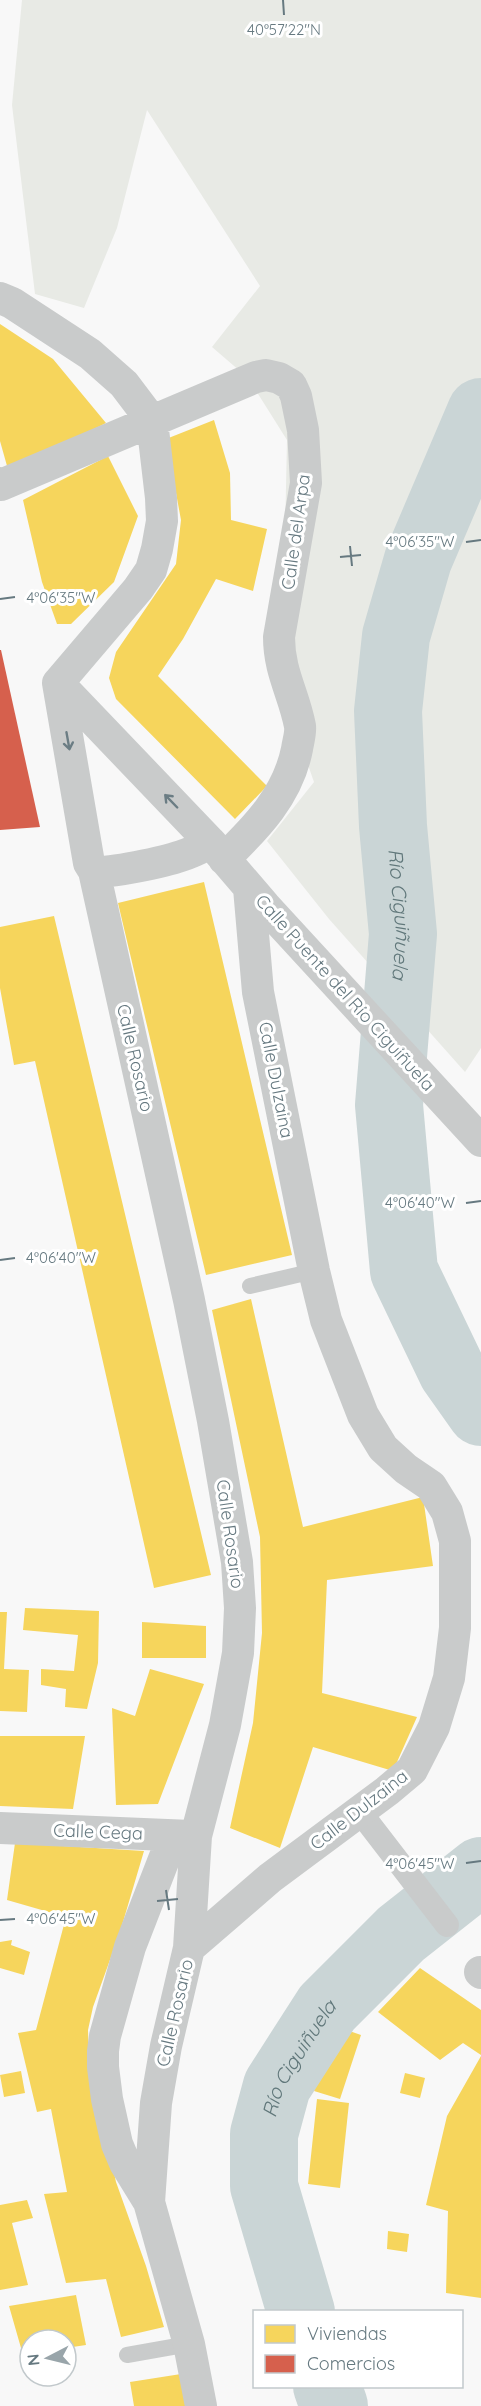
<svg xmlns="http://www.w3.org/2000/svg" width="481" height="2406" viewBox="0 0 481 2406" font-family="Quicksand,sans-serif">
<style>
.green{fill:#e8eae5}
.homes{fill:#f6d55c}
.shops{fill:#d6604d}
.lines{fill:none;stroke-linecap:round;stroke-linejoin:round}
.river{stroke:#cad5d6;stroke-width:68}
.service{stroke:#c9cbcb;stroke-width:16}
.pedestrian{stroke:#c9cbcb;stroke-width:24}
.minor{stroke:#c9cbcb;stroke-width:32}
.oneway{stroke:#6b7d84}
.ticks{fill:none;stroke:#667980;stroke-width:2}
.labels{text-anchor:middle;stroke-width:6;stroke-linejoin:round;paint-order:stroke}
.street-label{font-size:18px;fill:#667980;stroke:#fff}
.water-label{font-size:20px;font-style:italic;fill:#60777a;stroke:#fff}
.ticks-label{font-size:15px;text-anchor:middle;fill:#667980;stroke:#fff;stroke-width:6;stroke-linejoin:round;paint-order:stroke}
</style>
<rect width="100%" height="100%" fill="#f8f8f8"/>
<path class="green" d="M22 0H481V1048L465 1072 329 919 267 841 314 782 295 728 283 630 287 440 248 378 212 347 260 286 147 110 117 228 84 308 35 294 12 105Z"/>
<path class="homes" d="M0 324 53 359 106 423 9 473 0 441Z
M214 420 230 473 231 520 267 529 253 591 216 579 183 639 158 676 267 786 235 819 116 699 109 678 116 652 176 564 181 520 166 439Z
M108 456 138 516 114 582 71 624H57L42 582 23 500Z
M204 882 292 1255 206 1275 118 903Z
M54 916 211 1575 154 1588 35 1061 14 1065 0 988V927Z
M251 1299 303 1527 423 1497 433 1566 327 1580 322 1693 417 1717 393 1771 313 1747 280 1848 230 1828 253 1723 262 1633 260 1537 212 1310Z
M25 1608 99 1611 98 1663 87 1709 65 1707 66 1689 41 1685V1669L74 1671 78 1635 23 1630Z
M0 1612H7L4 1669 29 1670 27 1712 0 1711Z
M142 1622 206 1626V1658H142Z
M150 1669 204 1684 158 1804 116 1805 112 1708 135 1716Z
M0 1736H85L73 1809 0 1806Z
M15 1843 144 1851 120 1932 93 2007 88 2030 89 2058 116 2182 146 2266 164 2327 121 2337 106 2279 66 2283 44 2194 67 2192 51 2109 37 2112 18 2033 36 2030 66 1917 7 1900Z
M12 1940 11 1945 30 1952 24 1975 0 1968V1942Z
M420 1968 481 2010V2055L463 2043 440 2060 378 2012Z
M335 2026 361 2035 340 2099 314 2091Z
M481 2056V2298L446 2293 448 2211 426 2205 447 2116Z
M21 2071 25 2093 4 2097 0 2075Z
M405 2073 425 2078 420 2098 400 2093Z
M317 2099 349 2103 340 2188 308 2184Z
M27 2200 33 2218 12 2223 28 2285 0 2290V2205Z
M388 2231 409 2234 407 2252 387 2249Z
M76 2295 86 2345 66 2348V2340H30V2354L23 2355 9 2306Z
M181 2374 187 2406H134L130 2382Z"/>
<path class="shops" d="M0 650H1L40 827 0 830Z"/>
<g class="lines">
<g class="river">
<path id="s1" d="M481 412 418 560 396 636 388 711 393 826 403 934 389 1105 404 1271 452 1371 481 1412"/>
<path id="s2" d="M301 2312 264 2186V2134L277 2086 327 2008 401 1934 481 1871"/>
<path d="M327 2386 334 2406"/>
</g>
<path class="service" d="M250 1286 314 1271
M127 2355 189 2344"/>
<path class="pedestrian" d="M360 1812 447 1925"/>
<path class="minor" d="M0 298 12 303 90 354 124 384 152 421 161 498 162 521 157 549 151 570 138 589 58 683
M0 483 1 485 256 377 266 375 279 378 291 385 296 396 303 430 306 483 279 637C279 672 294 694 300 726 301 733 298 742 297 749 288 795 257 827 224 859
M58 683 89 863 94 871 189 1300 213 1421 237 1562 240 1608 238 1653 225 1725 196 1836 189 1948 166 2046 156 2103 149 2202 189 2344 201 2406
M58 683 211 843 265 906 481 1141
M94 871C105 875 167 861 181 856 191 853 201 848 211 843
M0 1828 191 1836
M189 1948 270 1878 387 1791 412 1770 434 1727 449 1678 455 1628V1541L447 1512 431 1486 406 1469 383 1448 363 1415 326 1320 314 1271 258 992 249 888
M480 1972 481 1973
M149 2202 125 2163 117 2144 107 2099 103 2067V2051L105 2036 130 1947 173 1836"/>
</g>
<defs><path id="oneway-shaft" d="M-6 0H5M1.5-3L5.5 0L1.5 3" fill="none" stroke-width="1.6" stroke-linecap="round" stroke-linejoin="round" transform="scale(1.5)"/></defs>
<g class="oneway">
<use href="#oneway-shaft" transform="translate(68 741) rotate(80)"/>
<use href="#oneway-shaft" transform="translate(171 801) rotate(-134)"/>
</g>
<path class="ticks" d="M283 0 284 15M466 542 481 540M350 546 352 566M340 557 361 555M0 599 15 597M466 1203 481 1201M0 1260 15 1258M466 1863 481 1861M166 1890 169 1910M157 1901 178 1899M0 1920 15 1919"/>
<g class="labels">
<g class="street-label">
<text transform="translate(296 532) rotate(-82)" y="6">Calle del Arpa</text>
<text transform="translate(345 993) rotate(48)" y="6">Calle Puente del Río Ciguiñuela</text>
<text transform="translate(135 1058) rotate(77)" y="6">Calle Rosario</text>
<text transform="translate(276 1080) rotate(79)" y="6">Calle Dulzaina</text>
<text transform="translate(230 1534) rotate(82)" y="6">Calle Rosario</text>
<text transform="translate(359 1810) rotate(-38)" y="6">Calle Dulzaina</text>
<text transform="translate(98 1832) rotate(2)" y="6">Calle Cega</text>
<text transform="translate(175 2013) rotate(-77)" y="6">Calle Rosario</text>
</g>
<g class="water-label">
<text dy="7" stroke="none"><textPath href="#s1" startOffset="519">Río Ciguiñuela</textPath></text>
<text dy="7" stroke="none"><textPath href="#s2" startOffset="267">Río Ciguiñuela</textPath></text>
</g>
</g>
<g class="ticks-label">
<text x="284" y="35">40°57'22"N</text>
<text x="420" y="547">4°06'35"W</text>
<text x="61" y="603">4°06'35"W</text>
<text x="420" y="1208">4°06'40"W</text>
<text x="61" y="1263">4°06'40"W</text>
<text x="420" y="1869">4°06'45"W</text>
<text x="61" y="1924">4°06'45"W</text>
</g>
<rect x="253" y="2310" width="210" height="78" fill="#ffffff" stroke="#c2c9cc" stroke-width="1.5"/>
<rect x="265" y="2325" width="30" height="18" fill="#f6d55c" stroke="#c2c9cc" stroke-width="1.5"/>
<text x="307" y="2340" font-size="18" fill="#667980">Viviendas</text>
<rect x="265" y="2355" width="30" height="18" fill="#d6604d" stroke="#c2c9cc" stroke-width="1.5"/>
<text x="307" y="2370" font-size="18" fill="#667980">Comercios</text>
<g transform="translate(48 2358) rotate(263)"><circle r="28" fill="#ffffff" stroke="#c2c9cc" stroke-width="1.5"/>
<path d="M0-4.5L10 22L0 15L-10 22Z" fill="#99a5aa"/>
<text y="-9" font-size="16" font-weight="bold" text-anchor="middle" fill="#667980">N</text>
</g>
</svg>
